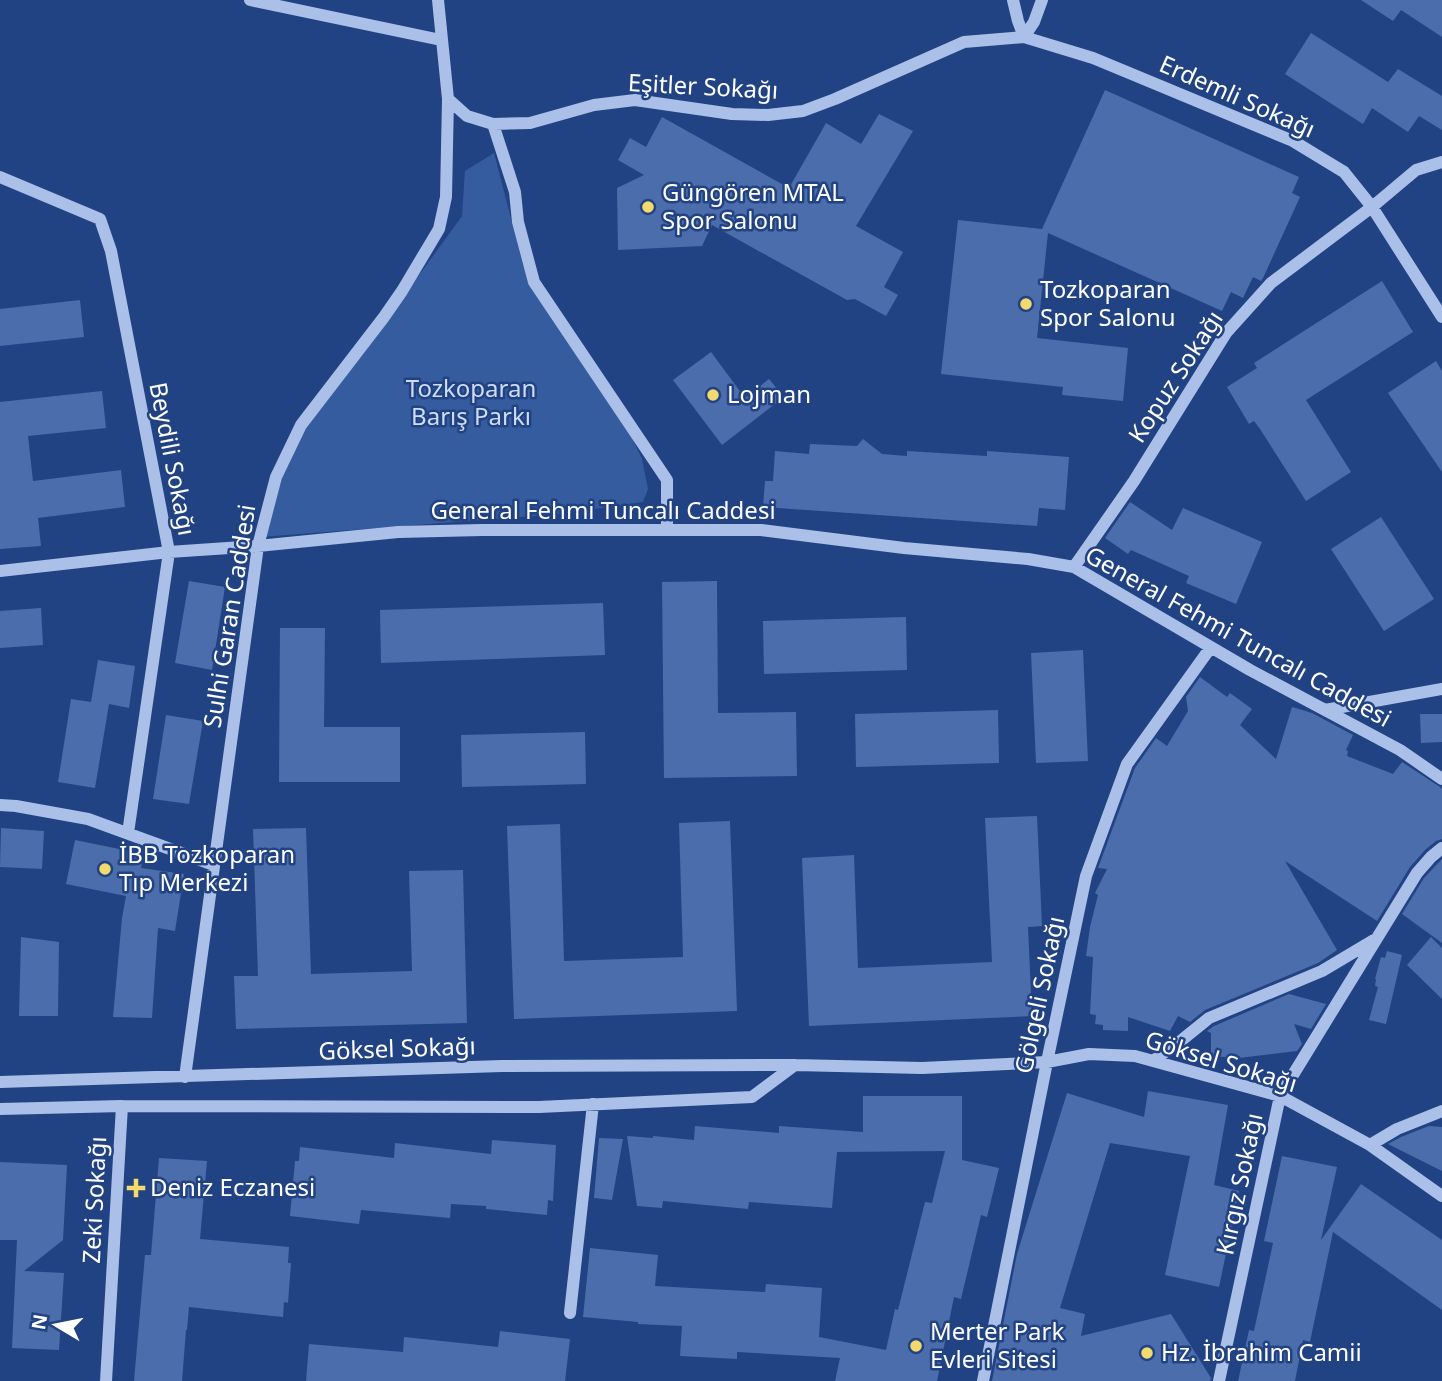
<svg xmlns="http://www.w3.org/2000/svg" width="1442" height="1381" viewBox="0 0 1442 1381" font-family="'Noto Sans',sans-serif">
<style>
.green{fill:#365ca0}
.building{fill:#4b6dab}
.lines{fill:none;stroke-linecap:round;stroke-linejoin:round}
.minor{stroke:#aac0e8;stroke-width:12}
.poi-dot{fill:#f4da6c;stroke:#224383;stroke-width:2.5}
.labels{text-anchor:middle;stroke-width:5;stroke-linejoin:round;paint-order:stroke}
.street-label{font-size:24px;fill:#fff;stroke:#224383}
.poi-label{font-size:24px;fill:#fff;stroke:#224383;text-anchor:start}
.park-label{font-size:24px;fill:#cedcf6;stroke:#224383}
</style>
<rect width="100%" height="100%" fill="#224383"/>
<path class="green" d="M494 153 523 265 616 404 642 459 648 489 643 502 559 514 260 537 301 425 388 318 462 216 465 171Z"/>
<path class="building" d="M1361 0H1442V37L1401 10 1393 21Z
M1311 33 1388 82 1398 69 1442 96V130L1419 116 1408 132 1372 108 1363 124 1285 74Z
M1105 90 1299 177 1292 193 1300 197 1263 278 1261 281 1253 277 1243 298 1231 292 1222 311 1048 233 1037 338 1128 348 1123 401 1062 395 1063 387 941 374 958 220 1042 229Z
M879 114 913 131 856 226 903 252 884 287 898 295 886 316 855 299 847 300 712 225 702 246 618 250 617 188 644 175 618 160 630 138 646 147 662 117 789 188 826 123 861 144Z
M1382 281 1413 332 1306 400 1351 472 1306 501 1260 429 1254 421 1249 424 1227 387 1257 368 1254 363Z
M80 300 84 337 0 346V309Z
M711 352 745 398 769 379 784 397 722 445 673 380Z
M1436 361 1442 371V472L1388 393Z
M102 391 106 428 28 436 33 481 121 470 125 507 38 518 41 546 0 549V402Z
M863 439 882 454 907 456V451L987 456V451L1069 457 1065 510 1039 508 1037 526 763 507 765 481H773L775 451 809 454 810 444 857 446Z
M1130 502 1172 530 1183 508 1262 542 1236 604 1186 583 1189 576 1131 550 1128 554 1105 538Z
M1381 517 1434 599 1384 631 1331 549Z
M189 581 225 587 212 670 175 663Z
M717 581 718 713 796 712 797 776 664 778 662 582Z
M603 603 605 655 381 663 380 610Z
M41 608 43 645 0 648V611Z
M906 617 907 670 764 674 763 621Z
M280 628H325L324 727H400V782H279Z
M1083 650 1088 761 1036 763 1031 653Z
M98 660 135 666 129 708 109 704 95 788 58 782 71 699 91 702Z
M1200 677 1227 697 1230 693 1252 709 1240 725 1276 759 1292 707 1312 713 1353 735 1346 750 1348 751 1347 756 1393 774 1402 762 1440 787 1442 789V839L1436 841 1425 850 1410 867 1377 921 1285 861 1337 950 1318 963 1205 1010 1190 1022 1178 1016 1170 1031 1128 1017V1031L1103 1030V1025L1095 1024 1096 1015 1090 1014 1093 957 1086 956 1090 927 1098 895 1095 893 1107 869 1098 868 1135 768 1156 738 1167 746 1188 711 1186 697Z
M998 710 999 763 856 767 855 714Z
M1420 714H1442V742L1421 743Z
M166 715 203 721 189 804 153 799Z
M585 732 586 784 462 787 461 735Z
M1037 816 1042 926 1028 927 1032 1016 809 1026 802 858 854 855 858 968 992 962 985 818Z
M730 821 737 1011 514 1019 507 826 560 824 564 961 683 957 679 823Z
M1 828 44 831 42 869 0 867Z
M306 828 311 974 412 971 409 871 463 870 467 1023 236 1029 234 976H258L253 829Z
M75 840 144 854 141 868 184 874 175 931 158 928 152 1018 113 1017 122 918 126 896 66 884Z
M1442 859V943L1402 914 1424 878Z
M21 937 59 942 58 1016H19Z
M1431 937 1442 948V999L1407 965Z
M1387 951 1402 955 1386 1024 1369 1020 1378 987 1375 986 1376 979H1375L1381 957 1385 958Z
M1289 994 1326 1004 1311 1029 1294 1024 1302 1044 1297 1051 1239 1058 1211 1056V1033L1207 1031 1214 1026Z
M1148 1091 1228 1105 1214 1185 1239 1191 1219 1287 1165 1275 1190 1156 1110 1143 1060 1308 1085 1314 1081 1336 1171 1314 1211 1378 1210 1381H992L1017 1254 1067 1093 1144 1117Z
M863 1096H962V1160L999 1168 987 1217 981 1215 961 1299 954 1297 937 1381H835L840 1358 737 1352V1359L680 1356 682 1326 638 1324V1322L583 1317 590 1248 658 1255 655 1286 765 1292 766 1284 822 1288 819 1337 886 1350 895 1309 898 1310 925 1202 932 1203 945 1151 837 1152 832 1208 749 1202 748 1209 663 1201 662 1208 637 1206 627 1136 653 1138V1136L694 1140 695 1126 779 1133V1126L863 1132Z
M1429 1126 1442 1127V1171L1388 1144 1401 1137Z
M599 1138 623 1139 612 1200 594 1198Z
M492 1140 556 1145 553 1201 548 1200 547 1215 486 1209V1206L451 1204 450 1218 361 1210 359 1224 290 1216 295 1161H299L300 1147 394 1158 395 1143 491 1154Z
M1282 1156 1337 1167 1321 1240 1361 1184 1442 1240V1310L1333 1232 1310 1342 1303 1340 1295 1381H1238L1249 1330 1254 1331 1273 1243 1264 1241Z
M159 1158 207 1161 200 1239 289 1247 288 1263H291L288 1303 284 1302 283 1317 189 1307 187 1330H186L182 1381H134L145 1255H151Z
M0 1162 67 1165 63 1240 24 1271 64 1273 59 1350 12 1348 17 1240H0Z
M500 1331 570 1339 565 1381H306L309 1344 403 1352 404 1337 498 1347Z"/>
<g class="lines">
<path class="minor" d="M250 0 441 40
M1013 0 1018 21 1024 37
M1024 37 1034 22 1042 0
M448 99 467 116 493 124 515 192 518 222 534 282 667 480V529
M493 124 530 123 594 105 635 100 732 114 768 115 803 111 835 99 964 42 1024 37 1093 58 1293 141 1344 172 1372 207 1442 317
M0 177 100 219 111 251 169 552 128 833
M1074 567 1134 481 1226 333 1271 283 1372 207 1416 170 1442 162
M0 571 169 552 258 546 398 532 482 530H761L904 548 1028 559 1074 567 1250 670 1400 750 1442 779
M1325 710 1442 689
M0 805 16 806 88 819 214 865
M1153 1061 1183 1039 1209 1018 1322 971 1374 940
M185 1077 258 546 276 477 301 425 384 317 402 291 439 229 446 197 448 99 438 0
M0 1082 502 1066 795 1065 922 1068 1047 1062 1089 1054 1135 1056 1280 1096 1370 1145 1442 1196
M0 1109 122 1106 539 1107 752 1097 795 1065
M1370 1145 1397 1129 1442 1111
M570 1313 593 1104
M106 1381 122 1106
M983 1381 1047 1062 1086 876 1127 764 1211 647
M1219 1381 1280 1096 1417 873 1431 857 1442 848"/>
</g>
<g class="poi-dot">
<circle cx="648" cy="207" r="7"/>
<circle cx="1026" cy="304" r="7"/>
<circle cx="713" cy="395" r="7"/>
<circle cx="105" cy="869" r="7"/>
<path d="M132.5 1177.5h7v7h7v7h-7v7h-7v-7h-7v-7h7z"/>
<circle cx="916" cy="1346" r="7"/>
<circle cx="1147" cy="1353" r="7"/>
</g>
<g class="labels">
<g class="street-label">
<text transform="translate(703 87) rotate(3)" y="8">Eşitler Sokağı</text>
<text transform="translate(1237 97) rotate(24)" y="8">Erdemli Sokağı</text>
<text transform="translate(1176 377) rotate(-57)" y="8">Kopuz Sokağı</text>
<text transform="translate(172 459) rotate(79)" y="8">Beydili Sokağı</text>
<text x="603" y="519">General Fehmi Tuncalı Caddesi</text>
<text transform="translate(230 616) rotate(-81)" y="8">Sulhi Garan Caddesi</text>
<text transform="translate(1238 637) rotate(29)" y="8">General Fehmi Tuncalı Caddesi</text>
<text transform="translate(1040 995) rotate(-78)" y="8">Gölgeli Sokağı</text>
<text transform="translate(397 1049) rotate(-2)" y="8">Göksel Sokağı</text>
<text transform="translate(1221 1062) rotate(17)" y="8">Göksel Sokağı</text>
<text transform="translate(1240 1184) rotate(-78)" y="8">Kırgız Sokağı</text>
<text transform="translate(95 1200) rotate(-87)" y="8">Zeki Sokağı</text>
</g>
<g class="poi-label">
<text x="662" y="201">Güngören MTAL<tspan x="662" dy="28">Spor Salonu</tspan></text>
<text x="1040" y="298">Tozkoparan<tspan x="1040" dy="28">Spor Salonu</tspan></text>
<text x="727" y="403">Lojman</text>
<text x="119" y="863">İBB Tozkoparan<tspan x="119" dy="28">Tıp Merkezi</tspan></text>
<text x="150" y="1196">Deniz Eczanesi</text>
<text x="930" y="1340">Merter Park<tspan x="930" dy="28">Evleri Sitesi</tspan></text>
<text x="1161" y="1361">Hz. İbrahim Camii</text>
</g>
<g class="park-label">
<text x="471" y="397">Tozkoparan<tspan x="471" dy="28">Barış Parkı</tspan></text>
</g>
</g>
<g transform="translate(56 1325) rotate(280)" stroke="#224383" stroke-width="5" paint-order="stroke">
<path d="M0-5L12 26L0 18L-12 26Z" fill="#ffffff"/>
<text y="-10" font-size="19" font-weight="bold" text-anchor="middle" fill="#ffffff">N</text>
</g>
</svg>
